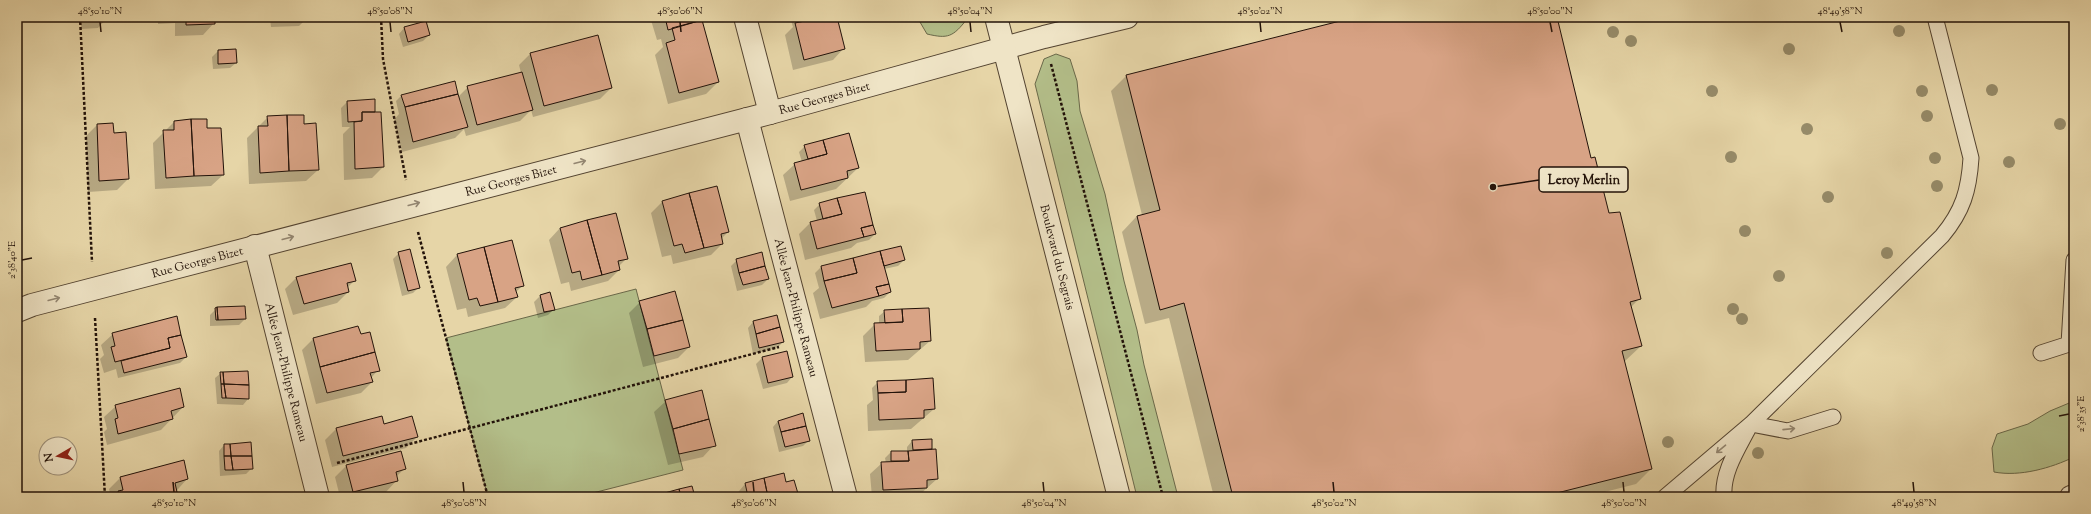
<svg xmlns="http://www.w3.org/2000/svg" width="2091" height="514" viewBox="0 0 2091 514" font-family="'Sorts Mill Goudy',serif">
<style>
.green{fill:#b3be89;stroke:#6a6849}
.shadow{fill:#0003}
.building{fill:#d8a385;stroke:#221209}
.lines{fill:none;stroke-linecap:round;stroke-linejoin:round}
.service-casing{stroke:#534330;stroke-width:17}
.minor-casing{stroke:#534330;stroke-width:24}
.tertiary-casing{stroke:#534330;stroke-width:24}
.path{stroke:#221209;stroke-width:2.5;stroke-dasharray:3 2;stroke-linecap:butt}
.service{stroke:#efe4c6;stroke-width:15}
.minor{stroke:#efe4c6;stroke-width:22}
.tertiary{stroke:#efe4c6;stroke-width:22}
.tree{fill:#968b69}
.oneway{stroke:#938671}
.ticks{fill:none;stroke:#221209;stroke-width:1.5}
.labels{text-anchor:middle;stroke-width:4;stroke-linejoin:round;paint-order:stroke}
.street-label{font-size:12px;fill:#221209;stroke:#efe4c6}
.leader{fill:none;stroke:#221209;stroke-width:1.5}
.callout-dot{fill:#221209;stroke:#efe4c6;stroke-width:1.5}
.callout{fill:#efe4c6;stroke:#221209;stroke-width:1.5}
.callout-label{font-size:13px;text-anchor:middle;font-weight:bold;fill:#221209}
.neatline{fill:none;stroke:#221209;stroke-width:1.5}
.ticks-label{font-size:10px;text-anchor:middle;fill:#221209}
</style>
<rect width="100%" height="100%" fill="#e6d5a7"/>
<filter id="stains"><feTurbulence type="fractalNoise" baseFrequency=".005" numOctaves="4"/><feColorMatrix values="0 0 0 0 .2 0 0 0 0 .09 0 0 0 0 .02 0 0 0 .5 -.17"/></filter>
<radialGradient id="worn" r=".72"><stop offset=".6" stop-color="#630" stop-opacity="0"/><stop offset="1" stop-color="#630" stop-opacity=".3"/></radialGradient>
<path class="green" d="M917 17H967V19C953 37 948 39 927 34Z
M1056 54 1070 59 1077 81 1080 111 1105 194 1124 281 1137 330 1144 365 1177 493 1181 497H1137L1035 84 1044 59Z
M636 289 683 470 577 497H488L446 338Z
M2074 401V457C2051 468 2020 477 1994 472L1992 448 1997 434 2028 424 2050 411Z"/>
<path class="shadow" d="M81 17H108L98 28 81 29Z
M158 17H214V23L203 35 175 36V23L158 24Z
M252 17H308L299 26 271 27 270 18 252 19Z
M650 17H700L718 82 706 94 668 104 655 55 663 47 661 39 657 40Z
M790 17H836L844 48 833 60 793 70 785 35 793 27Z
M1347 17H1556L1590 160 1640 298 1631 307 1641 346 1624 362 1651 469 1636 484 1585 497H1214L1169 318 1145 324 1122 232 1137 216 1142 215 1111 91 1126 76 1348 20Z
M404 28 429 35 423 41 403 47 399 34Z
M597 36 611 88 600 99 533 117 531 110 520 121 466 136 464 129 455 138 402 152 394 120 399 114 396 101 402 95 458 97 468 87 521 73 519 65 530 54Z
M235 50 236 63 230 68 213 69 212 57 218 51Z
M347 102 372 113H380L383 167 372 178 344 180 343 134 350 127H342L341 108Z
M268 117 318 170 306 181 249 184 247 138Z
M174 122 207 129 223 175 211 186 155 189 153 143Z
M97 125 113 134 128 179 117 190 88 192 86 136Z
M849 135 858 168 836 189 790 201 783 175 795 164 802 162 799 152 805 146Z
M662 202 728 232 721 239 722 244 711 255 673 264 671 255 662 257 651 213Z
M820 204 875 234 869 240 857 243 851 248 805 260 799 234 810 223 817 221 814 210Z
M560 228 626 259 618 267 619 270 608 281 571 291 569 282 561 284 549 240Z
M512 241 523 285 515 293 517 297 505 308 468 317 466 308 457 310 446 267 457 255Z
M399 253 419 287 413 293 402 296 393 259Z
M737 260 768 279 762 285 737 291 731 266Z
M904 260 898 266 884 269 890 292 884 298 872 301 866 307 820 319 813 293 819 288 815 273 821 267Z
M297 277 355 280 347 288 348 292 337 303 293 315 285 289Z
M540 296 554 309 548 315 538 318 534 302Z
M640 302 689 347 678 358 643 367 629 313Z
M216 309 245 319 239 325 210 326V315Z
M885 311 930 341 908 360 865 362 863 336 875 324H879V316Z
M176 317 186 357 180 363 118 378 116 369 104 373 100 359 104 355 101 345 113 334Z
M753 322 783 342 777 348 753 354 748 328Z
M313 339 378 370 371 378 372 382 361 393 316 404 302 350Z
M786 352 792 377 787 383 763 389 756 364 762 358Z
M247 372 248 399 243 405 217 404 215 378 221 373Z
M878 382 934 409 911 429 868 431 867 405 873 400 872 388Z
M666 401 714 445 703 457 668 465 654 412Z
M116 406 183 407 161 430 107 445 104 432 107 429 104 417Z
M778 421 809 440 803 446 779 452 773 427Z
M384 425 417 437 406 448 332 467 325 440 336 429Z
M912 441 931 449 929 451 937 479 917 497H872L870 474 882 463H886L885 458 891 452H907V447Z
M224 445 252 468 246 474 220 476 219 451Z
M183 461 187 479 171 497H111L109 489 120 478Z
M346 466 404 469 396 477 397 480 386 492 365 497H340L335 477Z
M783 474 785 483 798 497H734L745 484Z"/>
<path class="building" d="M186 17H215V24L186 25Z
M665 17H701L702 20 668 30Z
M804 17H837L845 49 804 60 795 23 805 21Z
M1356 17H1557L1591 158 1595 157 1609 213 1620 212 1641 299 1630 302 1642 346 1622 351 1652 469 1541 497H1233L1184 303 1160 310 1137 216 1160 210 1126 75Z
M702 20 719 82 679 93 666 43 675 40 672 28Z
M426 21 430 35 408 42 404 27Z
M598 35 612 88 544 106 530 53Z
M236 49 237 63 218 64V50Z
M522 72 533 110 477 125 467 86Z
M455 81 458 94 405 107 401 95Z
M458 94 468 127 413 142 405 107Z
M375 99V112H362V121L348 122 347 101Z
M362 112H381L384 167 355 169 354 122 362 121Z
M287 115H304V124L316 123 319 170 289 171Z
M287 115 289 171 260 173 258 126H268L267 116Z
M191 119H207V128H221L224 175 194 176Z
M191 119 194 176 166 178 163 130H174V121Z
M113 123 114 133 126 132 129 179 99 181 97 124Z
M849 133 859 168 847 171 848 178 801 190 794 163 827 154 823 140Z
M823 140 827 154 808 159 804 145Z
M717 186 729 232 721 234 723 244 704 248 689 193Z
M865 192 873 225 861 228 864 237 817 249 810 222 842 214 837 198Z
M689 193 704 248 685 253 682 244 674 246 662 201Z
M837 198 842 214 823 219 819 203Z
M616 213 628 259 618 261 620 270 602 275 587 220Z
M587 220 602 275 582 280 580 271 572 273 560 228Z
M873 225 876 234 864 237 861 228Z
M512 240 524 286 515 288 518 297 498 302 484 247Z
M901 246 905 260 884 266 880 251Z
M484 247 498 302 480 306 477 298 469 300 457 254Z
M410 249 420 288 408 291 398 252Z
M880 251 889 284 876 287 879 296 832 308 824 281 857 273 853 258Z
M762 252 765 266 739 273 736 259Z
M853 258 857 273 824 281 821 266Z
M351 263 356 281 347 283 349 292 304 304 296 277Z
M765 266 769 279 743 285 739 273Z
M889 284 891 292 879 296 876 287Z
M675 291 683 320 647 329 639 301Z
M550 292 555 310 544 312 540 295Z
M245 306 246 319 218 320 217 307Z
M217 307 218 320H216L215 308Z
M929 308 931 341 920 342V349L876 351 874 323 903 322 902 309Z
M902 309 903 322 885 323 884 310Z
M777 315 780 327 756 334 753 321Z
M177 316 181 335 168 338 170 348 115 362 111 347 115 346 112 333Z
M683 320 690 347 654 356 647 329Z
M358 326 361 334 370 332 375 352 320 367 313 338Z
M780 327 784 342 759 348 756 334Z
M181 335 187 357 124 373 121 361 170 348 168 338Z
M787 351 793 377 768 383 762 357Z
M375 352 380 371 370 373 373 382 327 393 320 367Z
M248 371 249 385 224 384 223 372Z
M220 372H223L224 384H221Z
M933 378 935 409 924 410V418L879 420 878 393 906 392V380Z
M906 380V392L878 393 877 381Z
M221 384H224L226 398H222Z
M224 384 249 385V399L226 398Z
M180 388 184 407 171 411 173 419 118 434 115 419 118 418 115 405Z
M702 390 709 419 673 429 665 400Z
M803 413 806 426 781 432 778 421Z
M382 416 384 424 412 416 418 437 343 456 336 428Z
M709 419 716 446 679 454 673 429Z
M806 426 810 441 785 447 781 432Z
M932 439V449L913 450 912 440Z
M251 442 252 456H231L230 444Z
M224 444H230L231 456H224Z
M936 449 938 479 927 480V488L883 490 881 462 909 461 908 451Z
M401 451 406 469 396 472 398 481 353 492 346 465Z
M891 451H908L909 461H891Z
M224 456H231L233 470H225Z
M231 456H252L253 469 233 470Z
M184 460 188 479 175 483 177 492 158 497H120L118 491 123 490 120 477Z
M784 473 786 482 794 480 799 497H768L764 478Z
M764 478 768 497H740L739 495 747 492 745 483Z
M692 486 695 497H681L679 489Z
M679 489 681 497H662L661 494Z"/>
<g class="lines">
<g class="service-casing">
<path id="service" d="M2041 353 2069 344 2074 260
M1751 424 1788 431 1833 417
M1665 497 1751 424 1942 236C1963 211 1969 190 1971 158L1935 17
M1724 497C1722 473 1737 450 1748 429"/>
</g>
<g class="minor-casing">
<g id="minor">
<path d="M745 17 770 113"/>
<path id="s1" d="M747 119 846 497"/>
<path id="s2" d="M255 246 318 497"/>
<path id="s3" d="M17 311 32 305 770 113 1044 37 1127 17"/>
</g>
</g>
<g class="tertiary-casing">
<g id="tertiary">
<path id="s4" d="M996 17 1119 497"/>
<path d="M2071 497 2074 496"/>
</g>
</g>
<path class="path" d="M80 17 92 262
M381 17 383 59 406 180
M1051 64 1163 497
M418 232 488 497
M95 318 105 497
M337 463 779 347"/>
<use href="#service" class="service"/>
<use href="#minor" class="minor"/>
<use href="#tertiary" class="tertiary"/>
</g>
<g class="tree">
<circle cx="1899" cy="31" r="6"/>
<circle cx="1613" cy="32" r="6"/>
<circle cx="1631" cy="41" r="6"/>
<circle cx="1789" cy="49" r="6"/>
<circle cx="1992" cy="90" r="6"/>
<circle cx="1712" cy="91" r="6"/>
<circle cx="1922" cy="91" r="6"/>
<circle cx="1927" cy="116" r="6"/>
<circle cx="2060" cy="124" r="6"/>
<circle cx="1807" cy="129" r="6"/>
<circle cx="1731" cy="157" r="6"/>
<circle cx="1935" cy="158" r="6"/>
<circle cx="2009" cy="162" r="6"/>
<circle cx="1937" cy="186" r="6"/>
<circle cx="1828" cy="197" r="6"/>
<circle cx="1745" cy="231" r="6"/>
<circle cx="1887" cy="253" r="6"/>
<circle cx="1779" cy="276" r="6"/>
<circle cx="1733" cy="309" r="6"/>
<circle cx="1742" cy="319" r="6"/>
<circle cx="1668" cy="442" r="6"/>
<circle cx="1758" cy="453" r="6"/>
</g>
<defs><path id="oneway-shaft" d="M-6 0H5M1.5-3L5.5 0L1.5 3" fill="none" stroke-width="1.6" stroke-linecap="round" stroke-linejoin="round"/></defs>
<g class="oneway">
<use href="#oneway-shaft" transform="translate(580 162) rotate(-14)"/>
<use href="#oneway-shaft" transform="translate(414 204) rotate(-15)"/>
<use href="#oneway-shaft" transform="translate(288 238) rotate(-15)"/>
<use href="#oneway-shaft" transform="translate(54 299) rotate(-14)"/>
<use href="#oneway-shaft" transform="translate(1789 429) rotate(-6)"/>
<use href="#oneway-shaft" transform="translate(1721 449) rotate(140)"/>
</g>
<path class="ticks" d="M100 22 101 32M390 22 391 32M680 22 681 32M970 22 971 32M1260 22 1261 32M1550 22 1552 32M1840 22 1842 32M22 260 32 258M2059 416 2069 414M173 482 174 492M463 482 464 492M753 482 754 492M1043 482 1044 492M1333 482 1334 492M1623 482 1624 492M1913 482 1914 492"/>
<g class="labels">
<g class="street-label">
<text dy="4" stroke="none"><textPath href="#s3" startOffset="835">Rue Georges Bizet</textPath></text>
<text dy="4" stroke="none"><textPath href="#s3" startOffset="511">Rue Georges Bizet</textPath></text>
<text dy="4" stroke="none"><textPath href="#s4" startOffset="248">Boulevard du Segrais</textPath></text>
<text dy="4" stroke="none"><textPath href="#s3" startOffset="187">Rue Georges Bizet</textPath></text>
<text dy="4" stroke="none"><textPath href="#s1" startOffset="195">Allée Jean-Philippe Rameau</textPath></text>
<text dy="4" stroke="none"><textPath href="#s2" startOffset="130">Allée Jean-Philippe Rameau</textPath></text>
</g>
</g>
<path class="leader" d="M1493 187L1539 180"/>
<circle class="callout-dot" cx="1493" cy="187" r="4"/>
<rect class="callout" x="1539" y="167" width="89" height="25" rx="4"/>
<g class="callout-label">
<text x="1584" y="184">Leroy Merlin</text>
</g>
<rect width="2091" height="514" fill="none" stroke="#e6d5a7" stroke-width="44"/>
<g transform="translate(58 456) rotate(261)"><circle r="19" fill="#efe4c6" stroke="#9d907a"/>
<path d="M0-3L7 15L0 10L-7 15Z" fill="#8f2418"/>
<text y="-6" font-size="11" font-weight="bold" text-anchor="middle" fill="#221209">N</text>
</g>
<rect x="22" y="22" width="2047" height="470" class="neatline"/>
<g class="ticks-label">
<text x="100" y="14">48°50'10"N</text>
<text x="390" y="14">48°50'08"N</text>
<text x="680" y="14">48°50'06"N</text>
<text x="970" y="14">48°50'04"N</text>
<text x="1260" y="14">48°50'02"N</text>
<text x="1550" y="14">48°50'00"N</text>
<text x="1840" y="14">48°49'58"N</text>
<text transform="translate(11 260) rotate(-90)" y="4">2°38'40"E</text>
<text transform="translate(2080 414) rotate(-90)" y="4">2°38'35"E</text>
<text x="174" y="506">48°50'10"N</text>
<text x="464" y="506">48°50'08"N</text>
<text x="754" y="506">48°50'06"N</text>
<text x="1044" y="506">48°50'04"N</text>
<text x="1334" y="506">48°50'02"N</text>
<text x="1624" y="506">48°50'00"N</text>
<text x="1914" y="506">48°49'58"N</text>
</g>
<rect width="100%" height="100%" filter="url(#stains)"/>
<rect width="100%" height="100%" fill="url(#worn)"/>
</svg>
